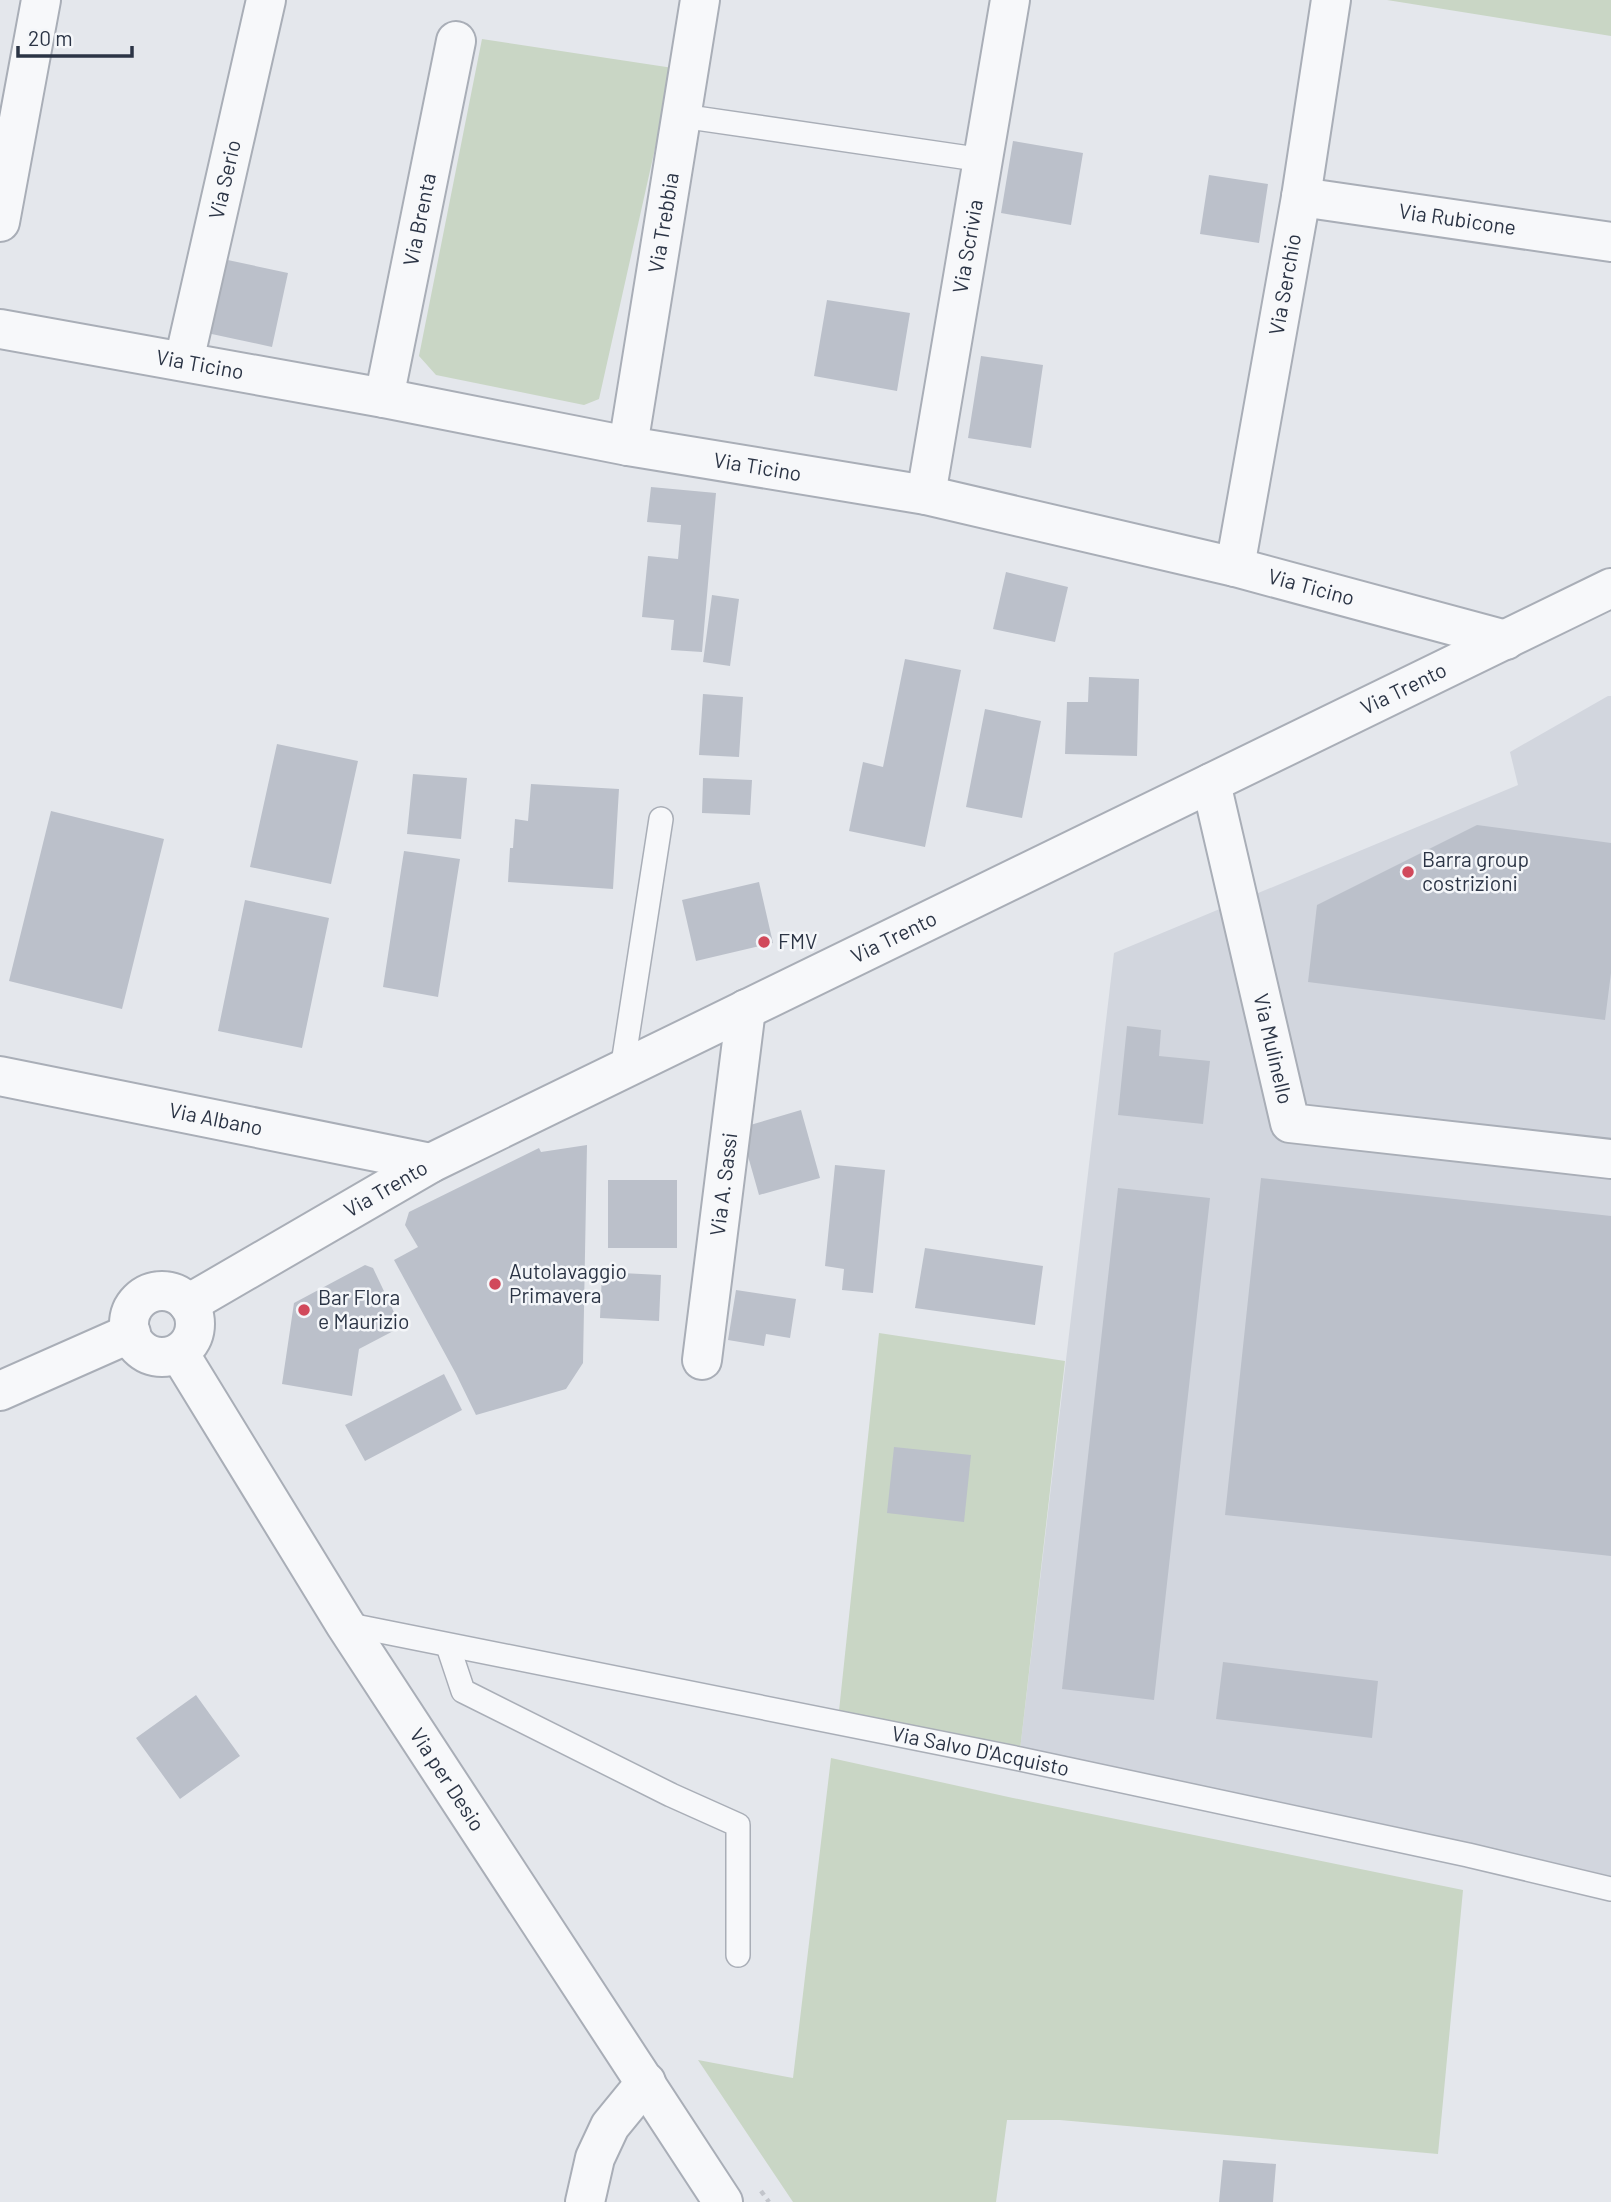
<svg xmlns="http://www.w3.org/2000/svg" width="1611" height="2202" viewBox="0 0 1611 2202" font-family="Barlow,sans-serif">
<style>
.built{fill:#d2d6de}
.green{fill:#c9d6c5}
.building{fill:#bbc0ca}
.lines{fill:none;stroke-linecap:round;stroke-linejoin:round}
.service-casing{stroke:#a9aeb7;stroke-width:26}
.minor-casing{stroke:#a9aeb7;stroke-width:42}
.tertiary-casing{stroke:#a9aeb7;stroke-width:42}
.path{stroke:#c2c5cb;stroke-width:4.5;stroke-dasharray:5 5;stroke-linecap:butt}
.service{stroke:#f7f8fa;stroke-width:23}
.minor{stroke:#f7f8fa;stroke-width:38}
.tertiary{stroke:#f7f8fa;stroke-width:38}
.poi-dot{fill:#d1495b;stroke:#f4f6f9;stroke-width:2.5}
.labels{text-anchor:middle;stroke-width:5;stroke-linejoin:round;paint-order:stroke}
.street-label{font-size:21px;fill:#2b3445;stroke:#f4f6f9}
.poi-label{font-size:21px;fill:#2b3445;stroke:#f4f6f9;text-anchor:start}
</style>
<rect width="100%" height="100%" fill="#e4e7ec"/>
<path class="built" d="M1608 696H1611V1877L1473 1845 1020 1750 1114 953 1518 785 1510 752Z"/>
<path class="green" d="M1387 0H1611V36Z
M482 39 673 68 599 399 584 405 436 375 419 356Z
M879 1333 1065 1361 1020 1750 839 1711Z
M831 1758 1013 1798 1463 1890 1438 2154 1060 2120H1007L996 2202H793L698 2060 793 2078Z"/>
<path class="building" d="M1013 141 1083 153 1071 225 1001 213Z
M1209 175 1268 184 1259 243 1200 234Z
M223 259 288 273 272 347 207 333Z
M827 300 910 313 897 391 814 376Z
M981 356 1043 365 1031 448 968 438Z
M651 487 716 493 702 652 671 650 674 620 642 617 648 556 678 559 681 525 647 522Z
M1006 572 1068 587 1055 642 993 629Z
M712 595 739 599 730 666 703 662Z
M905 659 961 670 925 847 849 831 863 762 883 767Z
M1089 677 1139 679 1137 756 1065 754 1067 702H1088Z
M703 694 743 697 739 757 699 755Z
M985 709 1041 721 1022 818 966 807Z
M277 744 358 761 331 884 250 867Z
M413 774 467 778 461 839 407 834Z
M703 778 752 780 750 815 702 813Z
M531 784 619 789 613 889 508 882 510 848H513L515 819 528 821Z
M51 811 164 839 122 1009 9 981Z
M1477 825 1611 843V973L1605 1020 1308 982 1317 905Z
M404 851 460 859 438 997 383 987Z
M759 882 773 943 696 961 682 900Z
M245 900 329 918 302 1048 218 1031Z
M1127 1026 1161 1030 1159 1056 1210 1061 1203 1124 1118 1115Z
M801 1110 820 1178 759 1195 740 1128Z
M587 1145 583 1363 566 1389 476 1415 456 1374 394 1260 418 1247 405 1225 409 1212 539 1148 541 1152Z
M835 1165 885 1170 873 1293 842 1290 844 1269 825 1266Z
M1261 1178 1611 1216V1556L1225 1515Z
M608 1180H677V1248H608Z
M1118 1188 1210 1198 1154 1700 1062 1689Z
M925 1248 1043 1266 1035 1325 915 1308Z
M365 1265 373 1268 401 1327 359 1349 352 1396 282 1384 294 1303Z
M602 1272 661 1275 659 1321 600 1318Z
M736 1290 796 1299 790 1338 766 1334 764 1346 728 1340Z
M444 1374 462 1410 365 1461 345 1425Z
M894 1447 971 1455 964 1522 887 1513Z
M1223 1662 1378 1681 1372 1738 1216 1719Z
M196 1695 240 1756 180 1799 136 1738Z
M1223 2160 1276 2164 1273 2202H1219Z"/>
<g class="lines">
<g class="service-casing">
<g id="service">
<path d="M682 116 983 160"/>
<path d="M622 1070 661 819"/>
<path id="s1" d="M345 1624 1020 1759 1468 1855 1611 1889"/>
<path d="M448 1646 463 1691 671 1795 738 1825V1955"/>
</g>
</g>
<g class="minor-casing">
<g id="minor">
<path id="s2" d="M1301 197 1611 242"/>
<path d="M0 222 41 0"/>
<path id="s3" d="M0 329 384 398 628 446 926 495 1235 567 1506 640"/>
<path id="s4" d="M184 361 266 0"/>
<path id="s5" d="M384 398 456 41"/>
<path id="s6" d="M628 446 700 0"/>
<path id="s7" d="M926 495 1010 0"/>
<path id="s8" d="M1235 567 1301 197 1331 0"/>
<path id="s9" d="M1211 783 1290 1123 1611 1159"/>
<path id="s10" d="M0 1076 431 1163"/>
<path id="s11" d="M702 1360 746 1009"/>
<path d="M585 2202 595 2158 610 2126 646 2082"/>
</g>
</g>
<g class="tertiary-casing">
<g id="tertiary">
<circle cx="162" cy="1324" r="33"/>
<path id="s12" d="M188 1304 431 1163 1611 588"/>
<path id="s13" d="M179 1353 345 1624 723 2202"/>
<path d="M0 1391 131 1333"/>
</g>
</g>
<path class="path" d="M761 2191 769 2202"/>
<use href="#service" class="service"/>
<use href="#minor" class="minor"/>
<use href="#tertiary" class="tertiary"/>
</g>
<g class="poi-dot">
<circle cx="1408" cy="872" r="7"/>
<circle cx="764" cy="942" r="7"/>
<circle cx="495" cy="1284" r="7"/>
<circle cx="304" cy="1310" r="7"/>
</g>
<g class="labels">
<g class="street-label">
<text dy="7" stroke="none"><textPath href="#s4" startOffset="186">Via Serio</textPath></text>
<text dy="7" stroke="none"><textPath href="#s5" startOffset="182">Via Brenta</textPath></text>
<text dy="7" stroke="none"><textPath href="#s2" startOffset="158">Via Rubicone</textPath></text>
<text dy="7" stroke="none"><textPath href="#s6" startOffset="226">Via Trebbia</textPath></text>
<text dy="7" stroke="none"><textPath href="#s7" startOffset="252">Via Scrivia</textPath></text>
<text dy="7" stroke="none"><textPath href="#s8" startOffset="287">Via Serchio</textPath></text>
<text dy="7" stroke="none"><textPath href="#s3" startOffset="203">Via Ticino</textPath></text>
<text dy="7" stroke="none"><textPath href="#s3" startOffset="770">Via Ticino</textPath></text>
<text dy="7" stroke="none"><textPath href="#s3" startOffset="1337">Via Ticino</textPath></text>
<text dy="7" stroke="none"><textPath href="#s12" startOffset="1363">Via Trento</textPath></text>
<text dy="7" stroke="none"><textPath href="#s12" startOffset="796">Via Trento</textPath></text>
<text dy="7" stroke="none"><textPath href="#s9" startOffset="273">Via Mulinello</textPath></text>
<text dy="7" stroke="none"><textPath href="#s10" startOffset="220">Via Albano</textPath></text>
<text dy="7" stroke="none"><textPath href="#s11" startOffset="177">Via A. Sassi</textPath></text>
<text dy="7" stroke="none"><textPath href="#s12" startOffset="229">Via Trento</textPath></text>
<text dy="7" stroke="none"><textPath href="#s1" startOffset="648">Via Salvo D'Acquisto</textPath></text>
<text dy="7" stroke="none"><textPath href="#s13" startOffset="504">Via per Desio</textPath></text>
</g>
<g class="poi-label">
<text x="1422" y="867">Barra group<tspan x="1422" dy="24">costrizioni</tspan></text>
<text x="778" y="949">FMV</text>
<text x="509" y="1279">Autolavaggio<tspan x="509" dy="24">Primavera</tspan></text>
<text x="318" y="1305">Bar Flora<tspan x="318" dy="24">e Maurizio</tspan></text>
</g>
</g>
<path d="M18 46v10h114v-10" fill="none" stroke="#2b3445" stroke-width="3.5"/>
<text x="28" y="46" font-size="21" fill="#2b3445" stroke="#f4f6f9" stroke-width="5" paint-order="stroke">20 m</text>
</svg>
